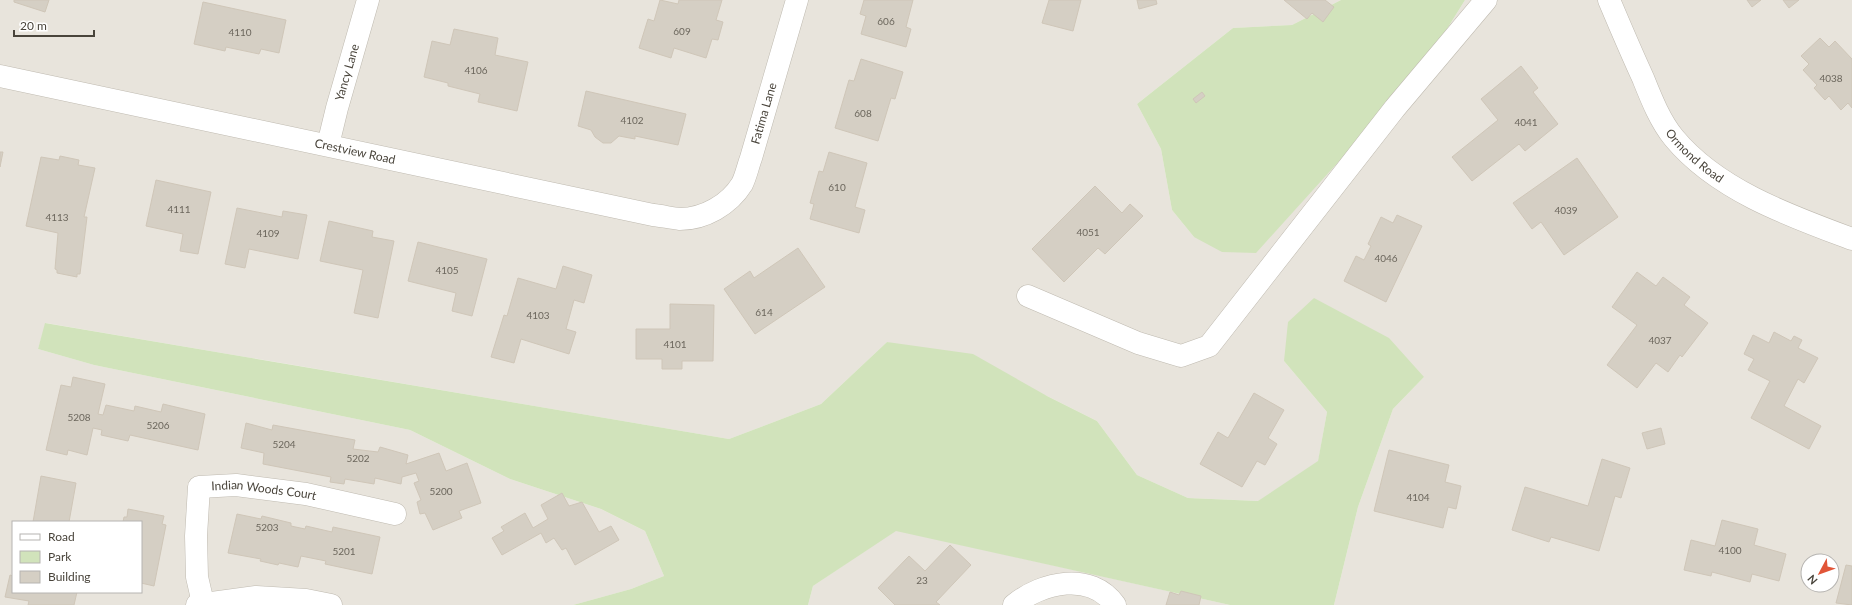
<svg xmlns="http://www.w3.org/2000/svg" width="1852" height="605" viewBox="0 0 1852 605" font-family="Lato,sans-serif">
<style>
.residential{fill:#e8e4dc;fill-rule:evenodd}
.green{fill:#d1e3bb}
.building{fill:#d5cfc4;stroke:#cfc6b8}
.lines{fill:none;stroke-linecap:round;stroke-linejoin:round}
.minor-casing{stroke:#bfbab0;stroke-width:23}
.minor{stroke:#fff;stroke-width:22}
.labels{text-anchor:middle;stroke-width:3.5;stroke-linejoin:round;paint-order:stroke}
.number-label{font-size:10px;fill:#6c675d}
.street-label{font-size:12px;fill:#49443b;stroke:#fff}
</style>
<rect width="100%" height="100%" fill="#f5f3ed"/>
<path class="residential" d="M0 0H1341L1292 25 1233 28 1137 104 1161 149 1172 210 1194 237 1360 138 1447 29 1465 0H1852V605H1334L1358 507 1393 409 1424 377 1284 361 1327 412 1318 462 1259 501 1188 498 1137 475 1097 421 1047 396 887 342 821 404 729 439 46 323 38 349 94 365 410 430 510 479 601 509 645 531 664 576 631 589 573 605H0ZM13 522H141V592H13ZM1808 561H1832V585H1808Z
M896 530 1230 605H808L813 586Z"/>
<path class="green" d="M1341 0H1465L1447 29 1360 138 1256 253 1222 252 1194 237 1172 210 1161 149 1137 104 1233 28 1292 25Z
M1314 298 1389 338 1424 377 1393 409 1358 507 1334 605H1230L896 531 813 586 808 605H573L631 589 664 576 645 531 601 509 510 479 410 430 94 365 38 349 45 323 729 439 821 404 887 342 973 354 1047 396 1097 421 1137 475 1188 498 1258 501 1318 461 1327 412 1284 361 1288 322Z"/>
<path class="building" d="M14 0H49L45 12 14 2Z
M660 0 678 4 679 0H722L716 20 723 22 718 40 712 39 706 58 674 48 671 58 639 48 648 19 654 21Z
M864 0H913L906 27 911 29 906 47 861 34 866 16 860 14Z
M1049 0H1081L1073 31 1042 23Z
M1137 0H1156L1157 4 1139 9Z
M1284 0H1325L1334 7 1323 22 1312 13 1307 19Z
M1747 0H1761L1752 7Z
M1783 0H1799L1789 8Z
M203 2 286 20 279 53 261 49 259 54 226 47 225 51 194 44Z
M454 29 498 38 495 55 528 62 517 111 478 102 480 94 448 86V83L424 77 432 41 450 45Z
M1820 38 1829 47 1835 41 1852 59V108L1848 103 1841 110 1829 96 1825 100 1814 88 1817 85 1803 70 1809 64 1801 56Z
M861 59 903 72 895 99 891 98 878 141 835 128 849 80 854 81Z
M1521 66 1538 88 1533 92 1558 124 1525 151 1519 144 1472 181 1452 157 1498 120 1481 99Z
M586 91 686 114 678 145 635 136V139L619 136 611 143H603L595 137 591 130 578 126Z
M1202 92 1205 96 1196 103 1193 99Z
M0 152H3L0 167Z
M829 152 867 163 855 207 865 210 859 233 810 219 814 204 810 203 819 171 823 172Z
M60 156 79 160 78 165 95 168 84 217H87L80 274H77V277L57 273V270L55 269 58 233 26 226 41 157 59 160Z
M1577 158 1618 217 1564 255 1541 222 1532 229 1513 203Z
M156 180 211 192 198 254 180 251 183 234 146 226Z
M1095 186 1122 213 1130 204 1143 216 1105 254 1098 248 1064 282 1032 249Z
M237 208 282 217 283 211 307 215 298 259 249 249 245 268 225 264Z
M1397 215 1422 226 1386 302 1344 281 1356 256 1364 260 1371 246 1368 244 1381 217 1393 223Z
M329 221 373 231 372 237 394 241 378 318 354 313 363 270 320 261Z
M418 242 487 259 472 316 452 311 456 293 408 281Z
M798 248 825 287 755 334 724 289 750 271 754 278Z
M563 266 592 275 584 303 574 300 566 329 576 332 569 354 521 339 514 363 491 357 504 315 507 316 518 278 556 289Z
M1637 272 1656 286 1663 277 1690 297 1684 305 1708 323 1682 357 1680 355 1668 372 1656 363 1637 388 1607 365 1637 325 1612 307Z
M670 304 714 305 713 361H682V369H662V359H636V329H670Z
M1774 332 1791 341 1794 336 1802 340 1798 348 1818 358 1804 383 1798 379 1784 406 1821 426 1809 449 1751 418 1770 381 1748 370 1754 359 1744 354 1753 335 1769 343Z
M73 377 105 384 98 414 103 415 106 405 134 411 135 406 161 412 163 404 205 414 198 450 130 435 128 441 101 435 102 430 93 428 87 455 68 450 67 455 46 450 61 385 71 387Z
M1254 393 1284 410 1268 438 1277 444 1265 465 1257 461 1242 487 1200 464 1218 432 1228 438Z
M246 423 272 430 273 425 355 440 353 449 378 452 380 447 408 455 406 464 439 453 446 471 467 463 481 503 459 511 462 518 433 530 425 513 420 514 417 502 421 500 414 483 419 481 416 473 402 477 401 484 375 478 374 484 345 479 344 484 330 482 331 477 263 464 264 453 241 448Z
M1661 428 1665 444 1647 449 1642 433Z
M1389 450 1449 465 1445 482 1461 486 1456 509 1448 507 1443 528 1374 511Z
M1602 459 1630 468 1621 498 1615 496 1599 551 1551 537 1549 542 1512 530 1525 487 1588 506Z
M41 476 76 483 69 522H33Z
M562 493 569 506 582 502 599 532 611 526 619 540 575 565 566 548 562 550 554 538 546 543 541 533 502 555 492 538 504 531 501 527 525 513 533 528 548 519 541 505Z
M128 509 164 516 162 524 166 525 154 586 141 583V522H123L124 517H127Z
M237 514 261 519 262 516 291 523V526L305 529 306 526 332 532 333 527 380 537 372 574 325 564 326 561 301 556 298 567 279 563 278 565 260 561 261 559 228 553Z
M1722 520 1758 529 1754 545 1786 554 1779 581 1752 574 1750 582 1712 572 1711 576 1684 570 1691 540 1715 546Z
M950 545 971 565 936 602 940 605H895L878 588 909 556 925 571Z
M1846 565 1852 566V605L1836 603Z
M10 575 13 576V592H77L74 605H28L29 601 5 597Z
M1181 591 1201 596 1199 605H1166L1170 592 1179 595Z"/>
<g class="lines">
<g class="minor-casing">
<g id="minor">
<path id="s1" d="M1609 0C1620 26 1631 52 1643 78 1651 98 1660 121 1674 138 1717 190 1790 216 1852 239"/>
<path id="s2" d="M0 76 653 215C662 216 671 218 680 219 704 219 729 205 742 184 746 176 748 166 751 158L797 0"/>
<path id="s3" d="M328 145 337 108 368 0"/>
<path d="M1028 296 1138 343 1181 356 1209 346 1395 108 1486 0"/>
<path id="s4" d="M203 603 197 577 196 536 199 487 236 485 306 494 395 514"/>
<path d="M197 605 256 597 306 600 331 605"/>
<path d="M1014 605C1042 582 1091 571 1115 605"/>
</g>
</g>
<use href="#minor" class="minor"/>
</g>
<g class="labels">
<g class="number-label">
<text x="886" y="25">606</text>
<text x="682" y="35">609</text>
<text x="240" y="36">4110</text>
<text x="476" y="74">4106</text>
<text x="1831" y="82">4038</text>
<text x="863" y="117">608</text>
<text x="632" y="124">4102</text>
<text x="1526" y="126">4041</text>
<text x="837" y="191">610</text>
<text x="179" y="213">4111</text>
<text x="1566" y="214">4039</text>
<text x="57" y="221">4113</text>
<text x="1088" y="236">4051</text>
<text x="268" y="237">4109</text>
<text x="1386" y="262">4046</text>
<text x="447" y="274">4105</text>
<text x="764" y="316">614</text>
<text x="538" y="319">4103</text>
<text x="1660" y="344">4037</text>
<text x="675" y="348">4101</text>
<text x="79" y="421">5208</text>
<text x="158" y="429">5206</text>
<text x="284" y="448">5204</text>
<text x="358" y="462">5202</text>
<text x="441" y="495">5200</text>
<text x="1418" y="501">4104</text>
<text x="267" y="531">5203</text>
<text x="1730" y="554">4100</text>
<text x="344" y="555">5201</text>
<text x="922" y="584">23</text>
</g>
<g class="street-label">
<text dy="4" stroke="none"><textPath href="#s3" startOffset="75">Yancy Lane</textPath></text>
<text dy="4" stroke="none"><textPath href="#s2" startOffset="843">Fatima Lane</textPath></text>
<text dy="4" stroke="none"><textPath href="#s2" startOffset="363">Crestview Road</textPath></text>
<text dy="4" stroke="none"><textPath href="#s1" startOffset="180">Ormond Road</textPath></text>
<text dy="4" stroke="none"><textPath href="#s4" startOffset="182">Indian Woods Court</textPath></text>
</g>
</g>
<rect x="12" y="521" width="130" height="72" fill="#ffffff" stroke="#b6b4b1"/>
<rect x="20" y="534" width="20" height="6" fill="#ffffff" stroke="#b6b4b1"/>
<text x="48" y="541" font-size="12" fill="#49443b">Road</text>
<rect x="20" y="551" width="20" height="12" fill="#d1e3bb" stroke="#b6b4b1"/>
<text x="48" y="561" font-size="12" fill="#49443b">Park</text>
<rect x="20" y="571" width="20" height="12" fill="#d5cfc4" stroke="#b6b4b1"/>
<text x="48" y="581" font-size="12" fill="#49443b">Building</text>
<g transform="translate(1820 573) rotate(229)"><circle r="19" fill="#ffffff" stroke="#b6b4b1"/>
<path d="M0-3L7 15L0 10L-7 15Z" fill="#e15538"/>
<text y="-6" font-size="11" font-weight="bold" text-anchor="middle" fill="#49443b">N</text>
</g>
<path d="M14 30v6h80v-6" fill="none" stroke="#49443b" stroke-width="2"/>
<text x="20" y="30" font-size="12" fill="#49443b" stroke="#ffffff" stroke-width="3" paint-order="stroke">20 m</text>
</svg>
